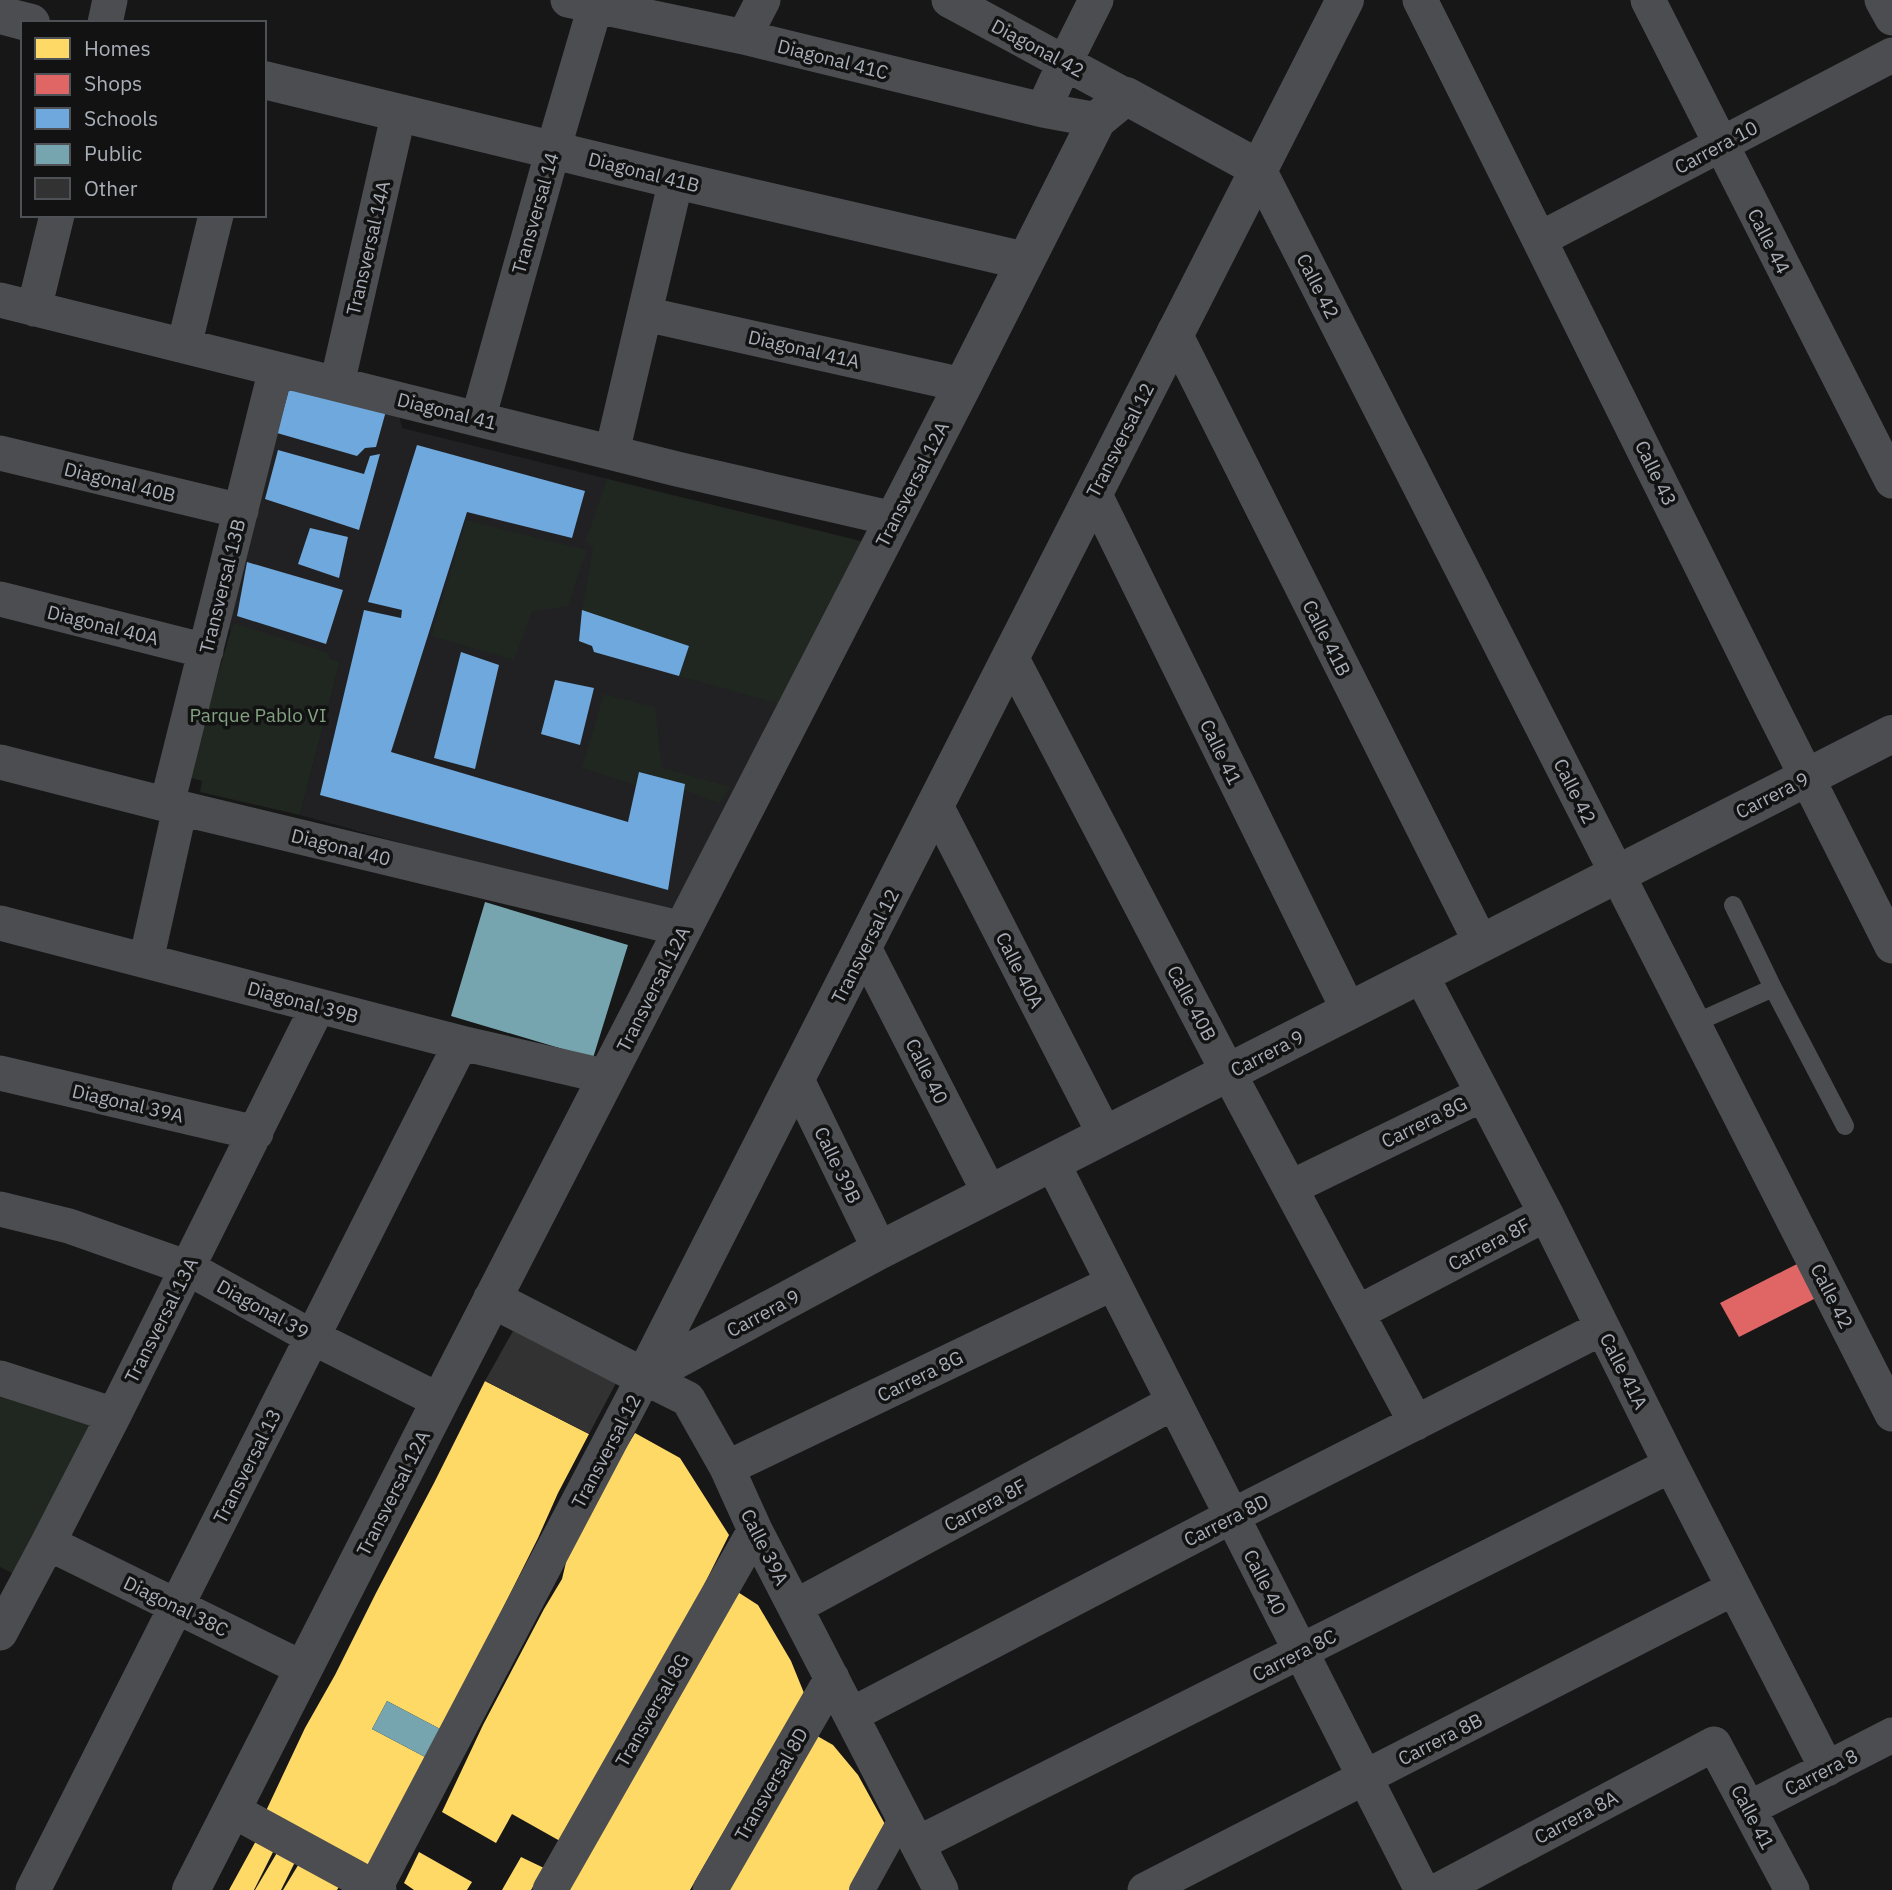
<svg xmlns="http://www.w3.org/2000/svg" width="1892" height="1890" viewBox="0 0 1892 1890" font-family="'IBM Plex Sans',sans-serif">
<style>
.built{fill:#212123}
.green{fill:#202620}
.homes{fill:#ffd966}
.shops{fill:#e06666}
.schools{fill:#6fa8dc}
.public{fill:#76a5af}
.building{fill:#323233}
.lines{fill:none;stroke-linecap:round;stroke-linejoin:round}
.service{stroke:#4c4d50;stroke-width:18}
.pedestrian{stroke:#4c4d50;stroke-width:26}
.minor{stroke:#4c4d50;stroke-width:35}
.tertiary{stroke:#4c4d50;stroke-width:38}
.labels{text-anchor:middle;stroke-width:7;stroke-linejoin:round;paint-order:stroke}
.street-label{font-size:19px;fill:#a9afb8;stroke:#121213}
.park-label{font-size:19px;fill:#83a281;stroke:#121213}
</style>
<rect width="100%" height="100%" fill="#171718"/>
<path class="built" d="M284 384 399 415 402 428 870 544 676 919 300 815 340 661 225 628Z"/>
<path class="green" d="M607 479 861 541 779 704 679 676 689 646 582 610 593 549 586 540Z
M466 520 587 550 568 606 532 612 514 660 431 636Z
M233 623 329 653V658L340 661 300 815 200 792 202 781 188 777Z
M604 694 655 707 662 768 731 787 719 803 684 790V784L640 772 636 785 582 768Z
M0 1387 100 1420 16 1575 0 1567Z"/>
<path class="homes" d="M485 1381 589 1434 558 1493 538 1538 442 1730 387 1701 372 1729 427 1758 369 1868 265 1813 305 1728 335 1675 376 1593 434 1483Z
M635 1433 680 1458 729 1535 686 1621 560 1841 512 1814 496 1843 442 1812 483 1725 544 1609 562 1579 568 1554 609 1476Z
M730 1587 758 1605 791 1661 804 1693 690 1890H561Z
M805 1729 833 1745 858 1775 886 1826 850 1890H718Z
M257 1839 275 1848 254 1890H229Z
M278 1851 296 1860 281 1890H255Z
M419 1852 472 1882 467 1890H414L404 1883Z
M521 1857 544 1868 531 1890H502Z
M300 1862 340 1885 337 1890H283Z"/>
<path class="shops" d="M1799 1263 1816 1298 1739 1337 1720 1303Z"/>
<path class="schools" d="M290 386 386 411 376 447 365 448 357 456 277 433Z
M417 445 585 491 572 538 467 512 391 752 628 822 639 772 685 784 668 890 320 795 364 610 401 618 402 610 368 602Z
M278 450 364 474 370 456 380 454 359 530 265 499Z
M310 528 348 537 339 578 298 564Z
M247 562 343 590 326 644 237 616Z
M582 610 689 646 679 676 594 652 592 646 579 641Z
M461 652 499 665 475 769 434 758Z
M555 680 594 688 580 745 541 734Z"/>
<path class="public" d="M485 902 628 945 593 1058 451 1016Z
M387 1701 442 1730 427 1758 372 1729Z"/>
<path class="building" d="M513 1331 616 1383 589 1434 485 1381Z"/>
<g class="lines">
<path class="service" d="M1733 905 1773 988 1845 1126
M1693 1024 1773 988"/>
<path class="pedestrian" d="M862 1890 903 1816"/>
<path class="minor" d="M568 0 744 37 1043 110 1097 120
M949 0 1126 96
M1420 0C1578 315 1732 632 1892 946
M1648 0 1892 481
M1882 0 1892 18
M105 23 110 0
M744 37 763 0
M1043 110 1065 62 1096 0
M1258 168 1892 1414
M1540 239 1892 55
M0 300 677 469 894 519
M34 309 57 215
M645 314 963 385
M1174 332 1481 943
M184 346 216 215
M337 384 399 112
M478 419 553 150 597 0
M612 452 676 180
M0 453 241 511
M1094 493 1349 1011
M0 599 206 651
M1011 657 1228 1072 1416 1423
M0 762 180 808 683 929
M167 804 276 369
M936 806 1105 1135
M0 923 461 1043 608 1077
M864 948 990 1194
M146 961 180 808
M1420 973 1546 1214 1671 1465 1827 1769
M0 1073 256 1133
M797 1080 880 1250
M1052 1162 1422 1890
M1290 1188 1483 1094
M0 1209 69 1226 188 1268 312 1337 440 1401
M1357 1313 1546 1214
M0 1378 114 1415
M727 1468 1113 1283
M48 1543 304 1669
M795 1607 1174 1402
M0 1633 48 1543 114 1415 318 1006
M851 1715 1232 1516 1602 1328
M1750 1808 1892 1735
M232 1810 379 1890
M917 1844 1671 1465
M375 1888 644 1377 688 1399 727 1468 755 1530 941 1890
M33 1890 461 1043
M550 1890 755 1530
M710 1890 832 1678
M1145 1890 1734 1588
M1439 1890 1714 1744 1792 1890"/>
<path class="tertiary" d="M0 15 31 23
M264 80 676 180 1025 261
M492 1299 644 1377
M644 1377C879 919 1109 458 1345 0
M644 1377 880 1250 1892 734
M191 1890 440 1401 963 385 1097 120 1126 96 1258 168"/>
</g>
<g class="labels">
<g class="street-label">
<text transform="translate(1038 48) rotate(28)" y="7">Diagonal 42</text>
<text transform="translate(833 59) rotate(14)" y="7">Diagonal 41C</text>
<text transform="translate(1716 147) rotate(-28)" y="7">Carrera 10</text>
<text transform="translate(644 172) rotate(14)" y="7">Diagonal 41B</text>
<text transform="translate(535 213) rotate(-74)" y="7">Transversal 14</text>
<text transform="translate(1769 241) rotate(63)" y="7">Calle 44</text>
<text transform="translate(368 248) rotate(-77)" y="7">Transversal 14A</text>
<text transform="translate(1318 286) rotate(63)" y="7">Calle 42</text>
<text transform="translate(804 349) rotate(13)" y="7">Diagonal 41A</text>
<text transform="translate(447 411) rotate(14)" y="7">Diagonal 41</text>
<text transform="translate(1120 440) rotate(-63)" y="7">Transversal 12</text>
<text transform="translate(1656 473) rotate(64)" y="7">Calle 43</text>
<text transform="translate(120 482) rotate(14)" y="7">Diagonal 40B</text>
<text transform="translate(912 484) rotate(-63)" y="7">Transversal 12A</text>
<text transform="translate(222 586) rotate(-76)" y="7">Transversal 13B</text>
<text transform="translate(103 625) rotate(14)" y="7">Diagonal 40A</text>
<text transform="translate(1327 638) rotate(63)" y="7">Calle 41B</text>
<text transform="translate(1221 752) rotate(64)" y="7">Calle 41</text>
<text transform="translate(1575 791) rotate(63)" y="7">Calle 42</text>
<text transform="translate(1772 795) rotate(-27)" y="7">Carrera 9</text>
<text transform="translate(341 847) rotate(14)" y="7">Diagonal 40</text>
<text transform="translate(865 946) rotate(-63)" y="7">Transversal 12</text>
<text transform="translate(1020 970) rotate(63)" y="7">Calle 40A</text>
<text transform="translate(653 989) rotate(-63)" y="7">Transversal 12A</text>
<text transform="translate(303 1002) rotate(15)" y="7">Diagonal 39B</text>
<text transform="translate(1192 1003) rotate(62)" y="7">Calle 40B</text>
<text transform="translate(1267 1053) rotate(-27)" y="7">Carrera 9</text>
<text transform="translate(927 1071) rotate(63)" y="7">Calle 40</text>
<text transform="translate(128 1103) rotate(13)" y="7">Diagonal 39A</text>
<text transform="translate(1424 1122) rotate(-26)" y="7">Carrera 8G</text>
<text transform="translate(838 1165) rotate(64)" y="7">Calle 39B</text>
<text transform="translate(1489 1244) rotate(-28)" y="7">Carrera 8F</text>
<text transform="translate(1832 1296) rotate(63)" y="7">Calle 42</text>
<text transform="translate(263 1309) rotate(29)" y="7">Diagonal 39</text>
<text transform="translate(763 1313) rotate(-28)" y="7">Carrera 9</text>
<text transform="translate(161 1320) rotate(-63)" y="7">Transversal 13A</text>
<text transform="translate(1624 1371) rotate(63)" y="7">Calle 41A</text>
<text transform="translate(920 1376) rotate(-26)" y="7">Carrera 8G</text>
<text transform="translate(606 1451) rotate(-62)" y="7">Transversal 12</text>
<text transform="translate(247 1466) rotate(-63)" y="7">Transversal 13</text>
<text transform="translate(393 1493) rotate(-63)" y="7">Transversal 12A</text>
<text transform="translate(985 1505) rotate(-28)" y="7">Carrera 8F</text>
<text transform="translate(1226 1520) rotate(-27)" y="7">Carrera 8D</text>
<text transform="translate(765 1547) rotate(63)" y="7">Calle 39A</text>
<text transform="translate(1265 1582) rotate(63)" y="7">Calle 40</text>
<text transform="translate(176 1606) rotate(26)" y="7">Diagonal 38C</text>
<text transform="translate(1294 1655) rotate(-27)" y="7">Carrera 8C</text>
<text transform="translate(652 1710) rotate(-60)" y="7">Transversal 8G</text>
<text transform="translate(1440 1739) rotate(-27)" y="7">Carrera 8B</text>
<text transform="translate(1821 1772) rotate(-27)" y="7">Carrera 8</text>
<text transform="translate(771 1784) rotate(-60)" y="7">Transversal 8D</text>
<text transform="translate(1576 1817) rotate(-28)" y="7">Carrera 8A</text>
<text transform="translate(1753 1817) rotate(62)" y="7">Calle 41</text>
</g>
<g class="park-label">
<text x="258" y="722">Parque Pablo VI</text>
</g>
</g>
<rect x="21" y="21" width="245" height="196" fill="#121213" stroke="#4e5155" stroke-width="2"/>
<rect x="35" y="38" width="35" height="21" fill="#ffd966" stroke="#4e5155" stroke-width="2"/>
<text x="84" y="56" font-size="21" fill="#a9afb8">Homes</text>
<rect x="35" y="74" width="35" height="21" fill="#e06666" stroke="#4e5155" stroke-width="2"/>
<text x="84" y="91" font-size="21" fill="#a9afb8">Shops</text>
<rect x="35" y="108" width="35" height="21" fill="#6fa8dc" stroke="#4e5155" stroke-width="2"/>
<text x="84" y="126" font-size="21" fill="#a9afb8">Schools</text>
<rect x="35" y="144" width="35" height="21" fill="#76a5af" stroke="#4e5155" stroke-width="2"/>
<text x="84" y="161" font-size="21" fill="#a9afb8">Public</text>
<rect x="35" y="178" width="35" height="21" fill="#323233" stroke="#4e5155" stroke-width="2"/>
<text x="84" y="196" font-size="21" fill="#a9afb8">Other</text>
</svg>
